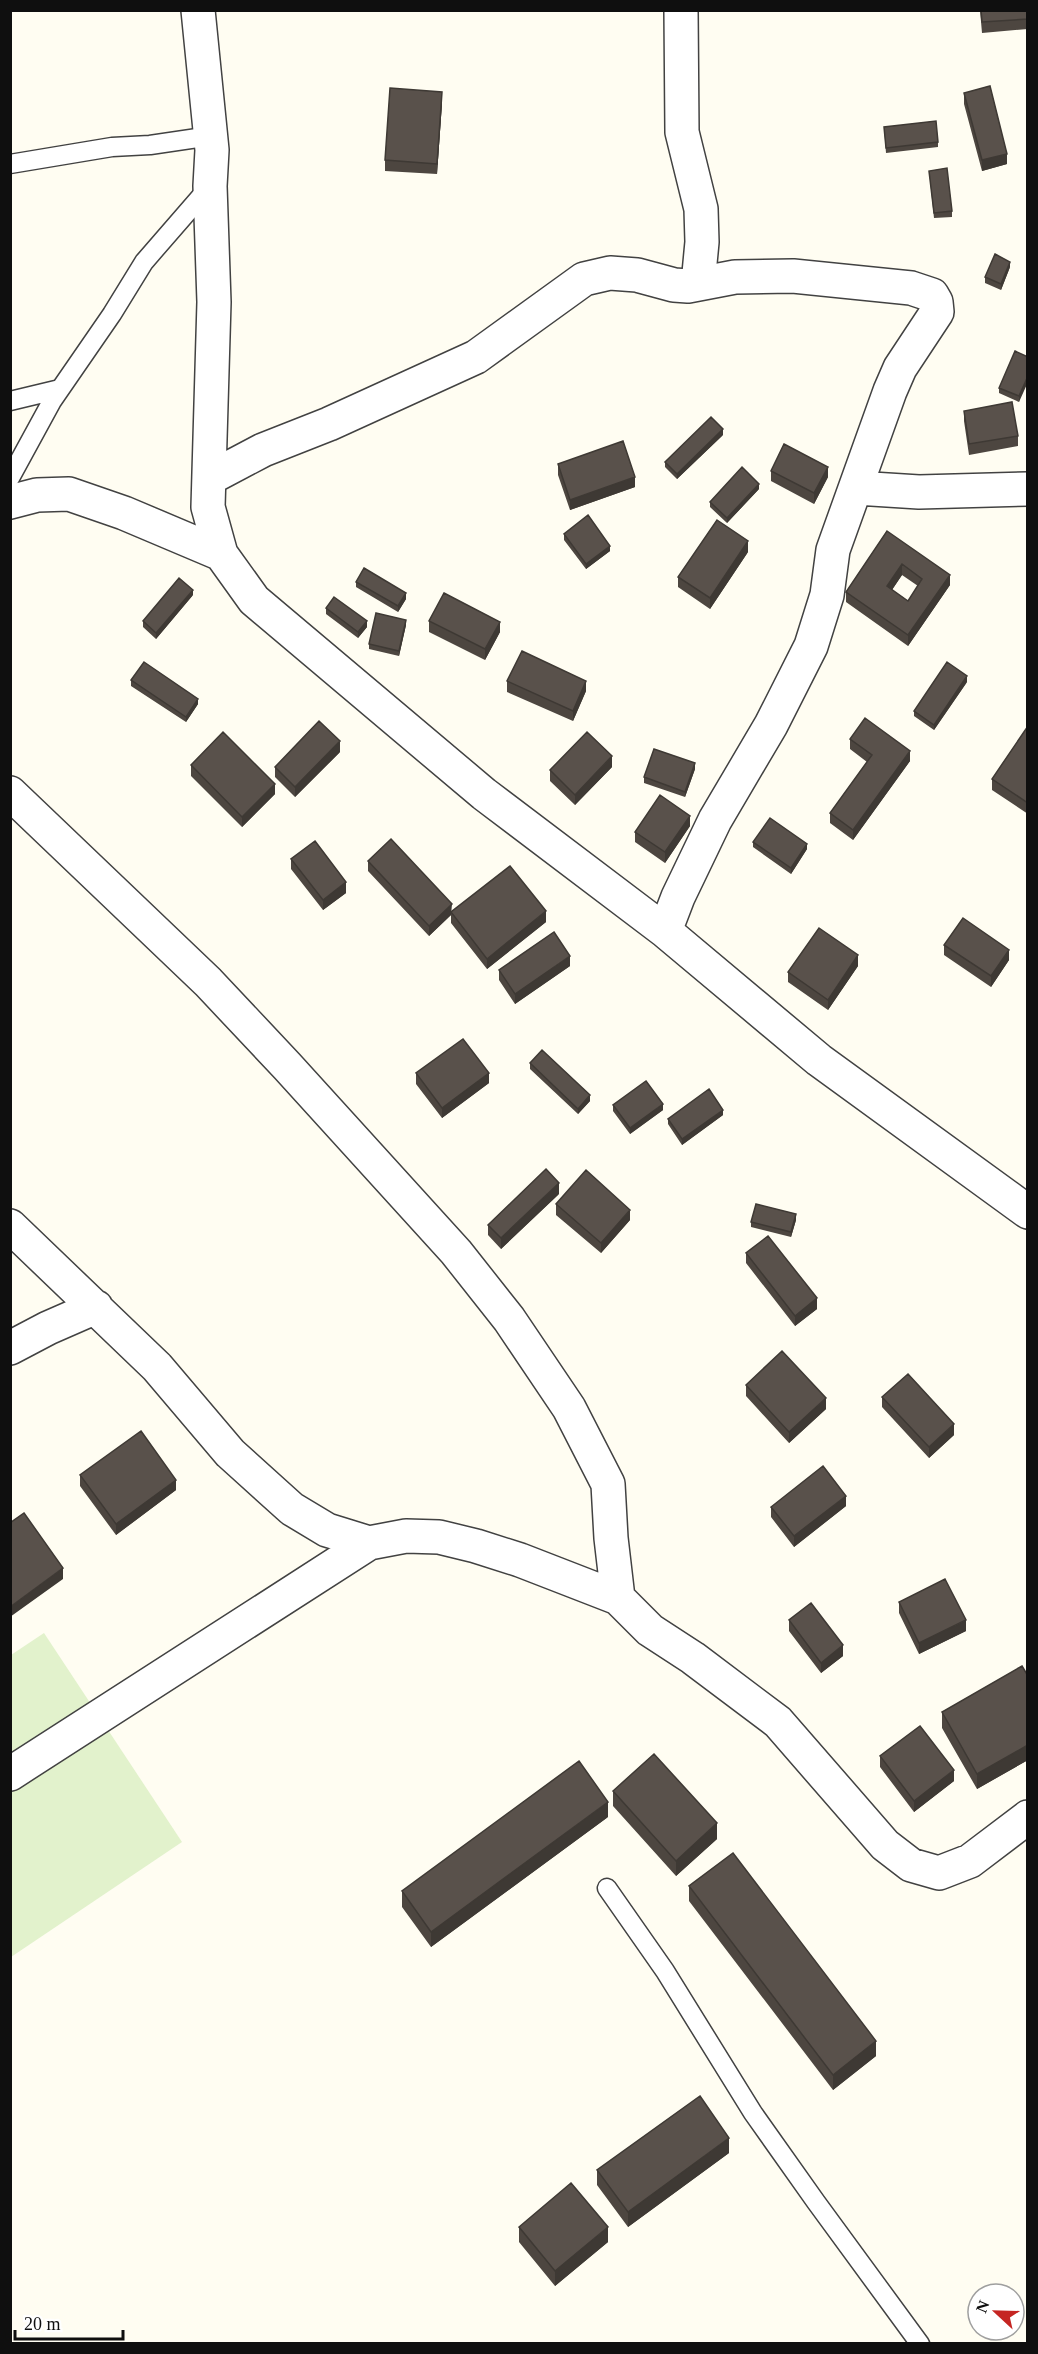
<svg xmlns="http://www.w3.org/2000/svg" width="1038" height="2354" viewBox="0 0 1038 2354" font-family="Georgia,serif">
<style>
.pitch{fill:#e2f2cc}
.lines{fill:none;stroke-linecap:round;stroke-linejoin:round}
.lane-casing{stroke:#424242;stroke-width:21}
.street-casing{stroke:#424242;stroke-width:36}
.lane{stroke:#fff;stroke-width:18}
.street{stroke:#fff;stroke-width:33}
.wall{fill:#4d4640;fill-rule:evenodd}
.shaded-wall{fill:#3e3934}
.building{fill:#59514b;stroke:#3e3934;stroke-width:1.5;fill-rule:evenodd}
</style>
<rect width="100%" height="100%" fill="#fffdf2"/>
<path class="pitch" d="M44 1633 182 1842 11 1957V1655Z"/>
<g class="lines">
<g class="lane-casing">
<path id="lane" d="M10 164 112 147 150 145 211 136
M10 401 60 389
M10 478 52 401 112 314 144 262 210 186
M607 1888 665 1971 753 2113 816 2202 920 2344"/>
</g>
<g class="street-casing">
<path id="street" d="M198 10 212 150 210 186 214 302 208 507 221 554 254 600 484 794 665 931 819 1060 1028 1212
M681 10 682 132 701 209 702 242 698 284
M210 478 263 450 329 424 476 357 584 279 610 273 637 275 674 285 688 286 735 277 793 276 911 288 932 295 936 302 937 312 900 368 890 391 833 550 827 595 811 646 771 725 715 820 678 897 665 931
M856 488 919 492 1028 489
M10 502 37 495 69 494 124 513 221 554
M10 793 208 982 287 1066 456 1252 509 1319 569 1408 608 1484 611 1538 618 1598 650 1630 693 1658 778 1722 885 1845 911 1865 939 1873 970 1861 1028 1817
M10 1226 157 1367 230 1453 292 1509 327 1530 369 1543 406 1536 439 1537 476 1546 520 1560 618 1598
M10 1348 48 1328 96 1307
M10 1774 369 1543"/>
</g>
<use href="#lane" class="lane"/>
<use href="#street" class="street"/>
</g>
<path class="wall" d="M980 10H1028V29L982 33Z
M964 93 1007 164 982 171 964 104Z
M442 103 437 174 385 171V160Z
M884 127 938 142V147L886 153Z
M929 171 952 211V217L934 218Z
M1010 267 1001 290 985 283V277Z
M1028 357 1019 402 999 393V388Z
M964 411 1018 436V446L969 455 964 421Z
M723 435 677 479 665 467V462Z
M558 464 635 487 570 510 558 475Z
M771 471 828 477 814 504 771 481Z
M759 489 727 523 710 507V502Z
M887 531 950 585 908 646 846 602V592ZM902 575 918 586 908 601 892 590Z
M564 534 610 551 586 569 564 540Z
M748 552 710 609 678 587V577Z
M356 582 406 599 398 612 356 587Z
M193 595 156 639 143 627V621Z
M326 608 367 627 358 638 326 614Z
M429 621 500 632 485 660 429 632Z
M406 625 399 656 369 649V644Z
M131 680 198 704 186 722 131 686Z
M507 681 586 691 573 721 507 692Z
M967 682 934 730 914 716V711Z
M1028 726V814L992 790V779Z
M850 739 910 761 853 840 830 823V813L867 762 850 749Z
M340 752 295 797 275 777V767Z
M191 765 275 794 242 827 191 776Z
M612 767 575 805 550 781V770Z
M695 769 685 797 644 783V777Z
M690 826 665 863 635 842V832Z
M753 842 807 849 791 874 753 847Z
M291 859 346 893 323 910 291 869Z
M368 861 452 912 546 922 487 969 451 923V915L429 936 368 871Z
M944 945 1009 960 991 987 944 955Z
M570 966 515 1004 499 980V970Z
M858 966 828 1010 788 982V972Z
M530 1063 590 1101 578 1114 530 1069Z
M416 1073 489 1083 442 1118 416 1084Z
M613 1105 663 1110 630 1134 613 1111Z
M723 1115 682 1145 668 1124V1119Z
M559 1194 501 1249 488 1235V1225Z
M556 1204 630 1220 601 1253 556 1215Z
M796 1220 791 1237 751 1227V1222Z
M746 1253 817 1309 795 1326 746 1263Z
M746 1385 826 1409 789 1443 746 1396Z
M882 1397 954 1435 929 1458 882 1407Z
M80 1475 176 1490 116 1535 80 1486Z
M846 1506 794 1547 771 1517V1507Z
M899 1602 966 1631 919 1654 899 1613Z
M789 1620 843 1656 821 1673 789 1631Z
M1028 1676V1760L977 1789 942 1728V1712Z
M880 1756 954 1781 914 1812 880 1767Z
M613 1791 717 1839 676 1876 613 1806Z
M608 1817 431 1947 402 1907V1891Z
M689 1886 876 2056 833 2090 689 1901Z
M729 2153 628 2227 597 2185V2170Z
M519 2227 608 2242 555 2286 519 2242Z"/>
<path class="shaded-wall" d="M442 92V103L437 174V164Z
M1007 154V164L982 171V160Z
M1010 262V267L1001 290V284Z
M1028 376V382L1019 402V396Z
M723 429V435L677 479V474Z
M828 467V477L814 504V493Z
M635 477V487L570 510V500Z
M759 484V489L727 523V518Z
M748 541V552L710 609V598Z
M610 546V551L586 569V564Z
M902 564V575L887 597V586Z
M950 575V585L908 646V635Z
M193 590V595L156 639V633Z
M406 593V599L398 612V606Z
M406 620V625L399 656V651Z
M367 621V627L358 638V632Z
M500 622V632L485 660V649Z
M967 676V682L934 730V725Z
M586 681V691L573 721V711Z
M198 699V704L186 722V717Z
M340 741V752L295 797V787Z
M910 751V761L853 840V830Z
M612 756V767L575 805V795Z
M695 763V769L685 797V792Z
M275 784V794L242 827V817Z
M690 816V826L665 863V852Z
M807 844V849L791 874V868Z
M346 882V893L323 910V900Z
M452 904 451 915 429 936V926Z
M546 911V922L487 969V959Z
M1009 950V960L991 987V976Z
M858 955V966L828 1010V1000Z
M570 956V966L515 1004V994Z
M489 1073V1083L442 1118V1108Z
M590 1095V1101L578 1114V1109Z
M663 1104V1110L630 1134V1128Z
M723 1110V1115L682 1145V1139Z
M559 1183V1194L501 1249V1238Z
M630 1210V1220L601 1253V1243Z
M796 1214V1220L791 1237V1232Z
M817 1298V1309L795 1326V1316Z
M826 1398V1409L789 1443V1432Z
M954 1424V1435L929 1458V1447Z
M176 1480V1490L116 1535V1524Z
M846 1496V1506L794 1547V1536Z
M63 1568V1579L10 1617V1607Z
M966 1620V1631L919 1654V1643Z
M843 1645V1656L821 1673V1663Z
M1028 1745V1760L977 1789V1774Z
M954 1770V1781L914 1812V1801Z
M608 1802V1817L431 1947V1932Z
M717 1823V1839L676 1876V1861Z
M876 2041V2056L833 2090V2075Z
M729 2138V2153L628 2227V2212Z
M608 2227V2242L555 2286V2271Z"/>
<path class="building" d="M981 10H1028V19L982 22Z
M990 86 1007 154 982 160 964 93Z
M390 88 442 92 437 164 385 160Z
M936 121 938 142 886 148 884 127Z
M947 168 952 211 934 213 929 171Z
M995 254 1010 262 1001 284 985 277Z
M1015 351 1028 357V376L1019 396 999 388Z
M1012 402 1018 436 969 444 964 411Z
M711 417 723 429 677 474 665 462Z
M623 441 635 477 570 500 558 464Z
M784 444 828 467 814 493 771 471Z
M742 467 759 484 727 518 710 502Z
M588 515 610 546 586 564 564 534Z
M717 520 748 541 710 598 678 577Z
M887 531 950 575 908 635 846 592ZM902 564 922 579 908 601 887 586Z
M364 568 406 593 398 606 356 582Z
M179 578 193 590 156 633 143 621Z
M444 593 500 622 485 649 429 621Z
M334 597 367 621 358 632 326 608Z
M376 613 406 620 399 651 369 644Z
M522 651 586 681 573 711 507 681Z
M144 662 198 699 186 717 131 680Z
M947 662 967 676 934 725 914 711Z
M865 718 910 751 853 830 830 813 872 755 850 739Z
M319 721 340 741 295 787 275 767Z
M1028 726V803L992 779Z
M223 732 275 784 242 817 191 765Z
M587 732 612 756 575 795 550 770Z
M654 749 695 763 685 792 644 777Z
M660 795 690 816 665 852 635 832Z
M770 818 807 844 791 868 753 842Z
M391 839 452 904 429 926 368 861Z
M315 841 346 882 323 900 291 859Z
M510 866 546 911 487 959 451 912Z
M963 918 1009 950 991 976 944 945Z
M819 928 858 955 828 1000 788 972Z
M554 932 570 956 515 994 499 970Z
M463 1039 489 1073 442 1108 416 1073Z
M542 1050 590 1095 578 1109 530 1063Z
M646 1081 663 1104 630 1128 613 1105Z
M709 1089 723 1110 682 1139 668 1119Z
M546 1169 559 1183 501 1238 488 1225Z
M586 1170 630 1210 601 1243 556 1204Z
M756 1204 796 1214 791 1232 751 1222Z
M768 1236 817 1298 795 1316 746 1253Z
M782 1351 826 1398 789 1432 746 1385Z
M908 1374 954 1424 929 1447 882 1397Z
M141 1431 176 1480 116 1524 80 1475Z
M823 1466 846 1496 794 1536 771 1507Z
M24 1513 63 1568 10 1607V1523Z
M945 1579 966 1620 919 1643 899 1602Z
M811 1603 843 1645 821 1663 789 1620Z
M1022 1666 1028 1676V1745L977 1774 942 1712Z
M920 1726 954 1770 914 1801 880 1756Z
M654 1754 717 1823 676 1861 613 1791Z
M579 1761 608 1802 431 1932 402 1891Z
M733 1853 876 2041 833 2075 689 1886Z
M700 2096 729 2138 628 2212 597 2170Z
M571 2183 608 2227 555 2271 519 2227Z"/>
<rect width="1038" height="2354" fill="none" stroke="#0f0f0f" stroke-width="24"/>
<g transform="translate(996 2312) rotate(292)"><circle r="28" fill="#ffffff" stroke="#9f9f9f" stroke-width="1.5"/>
<path d="M0-4.5L10 22L0 15L-10 22Z" fill="#c52522"/>
<text y="-9" font-size="16" font-weight="bold" text-anchor="middle" fill="#0f0f0f">N</text>
</g>
<path d="M15 2330v9h108v-9" fill="none" stroke="#0f0f0f" stroke-width="3"/>
<text x="24" y="2330" font-size="18" fill="#0f0f0f" stroke="#ffffff" stroke-width="4.5" paint-order="stroke">20 m</text>
</svg>
